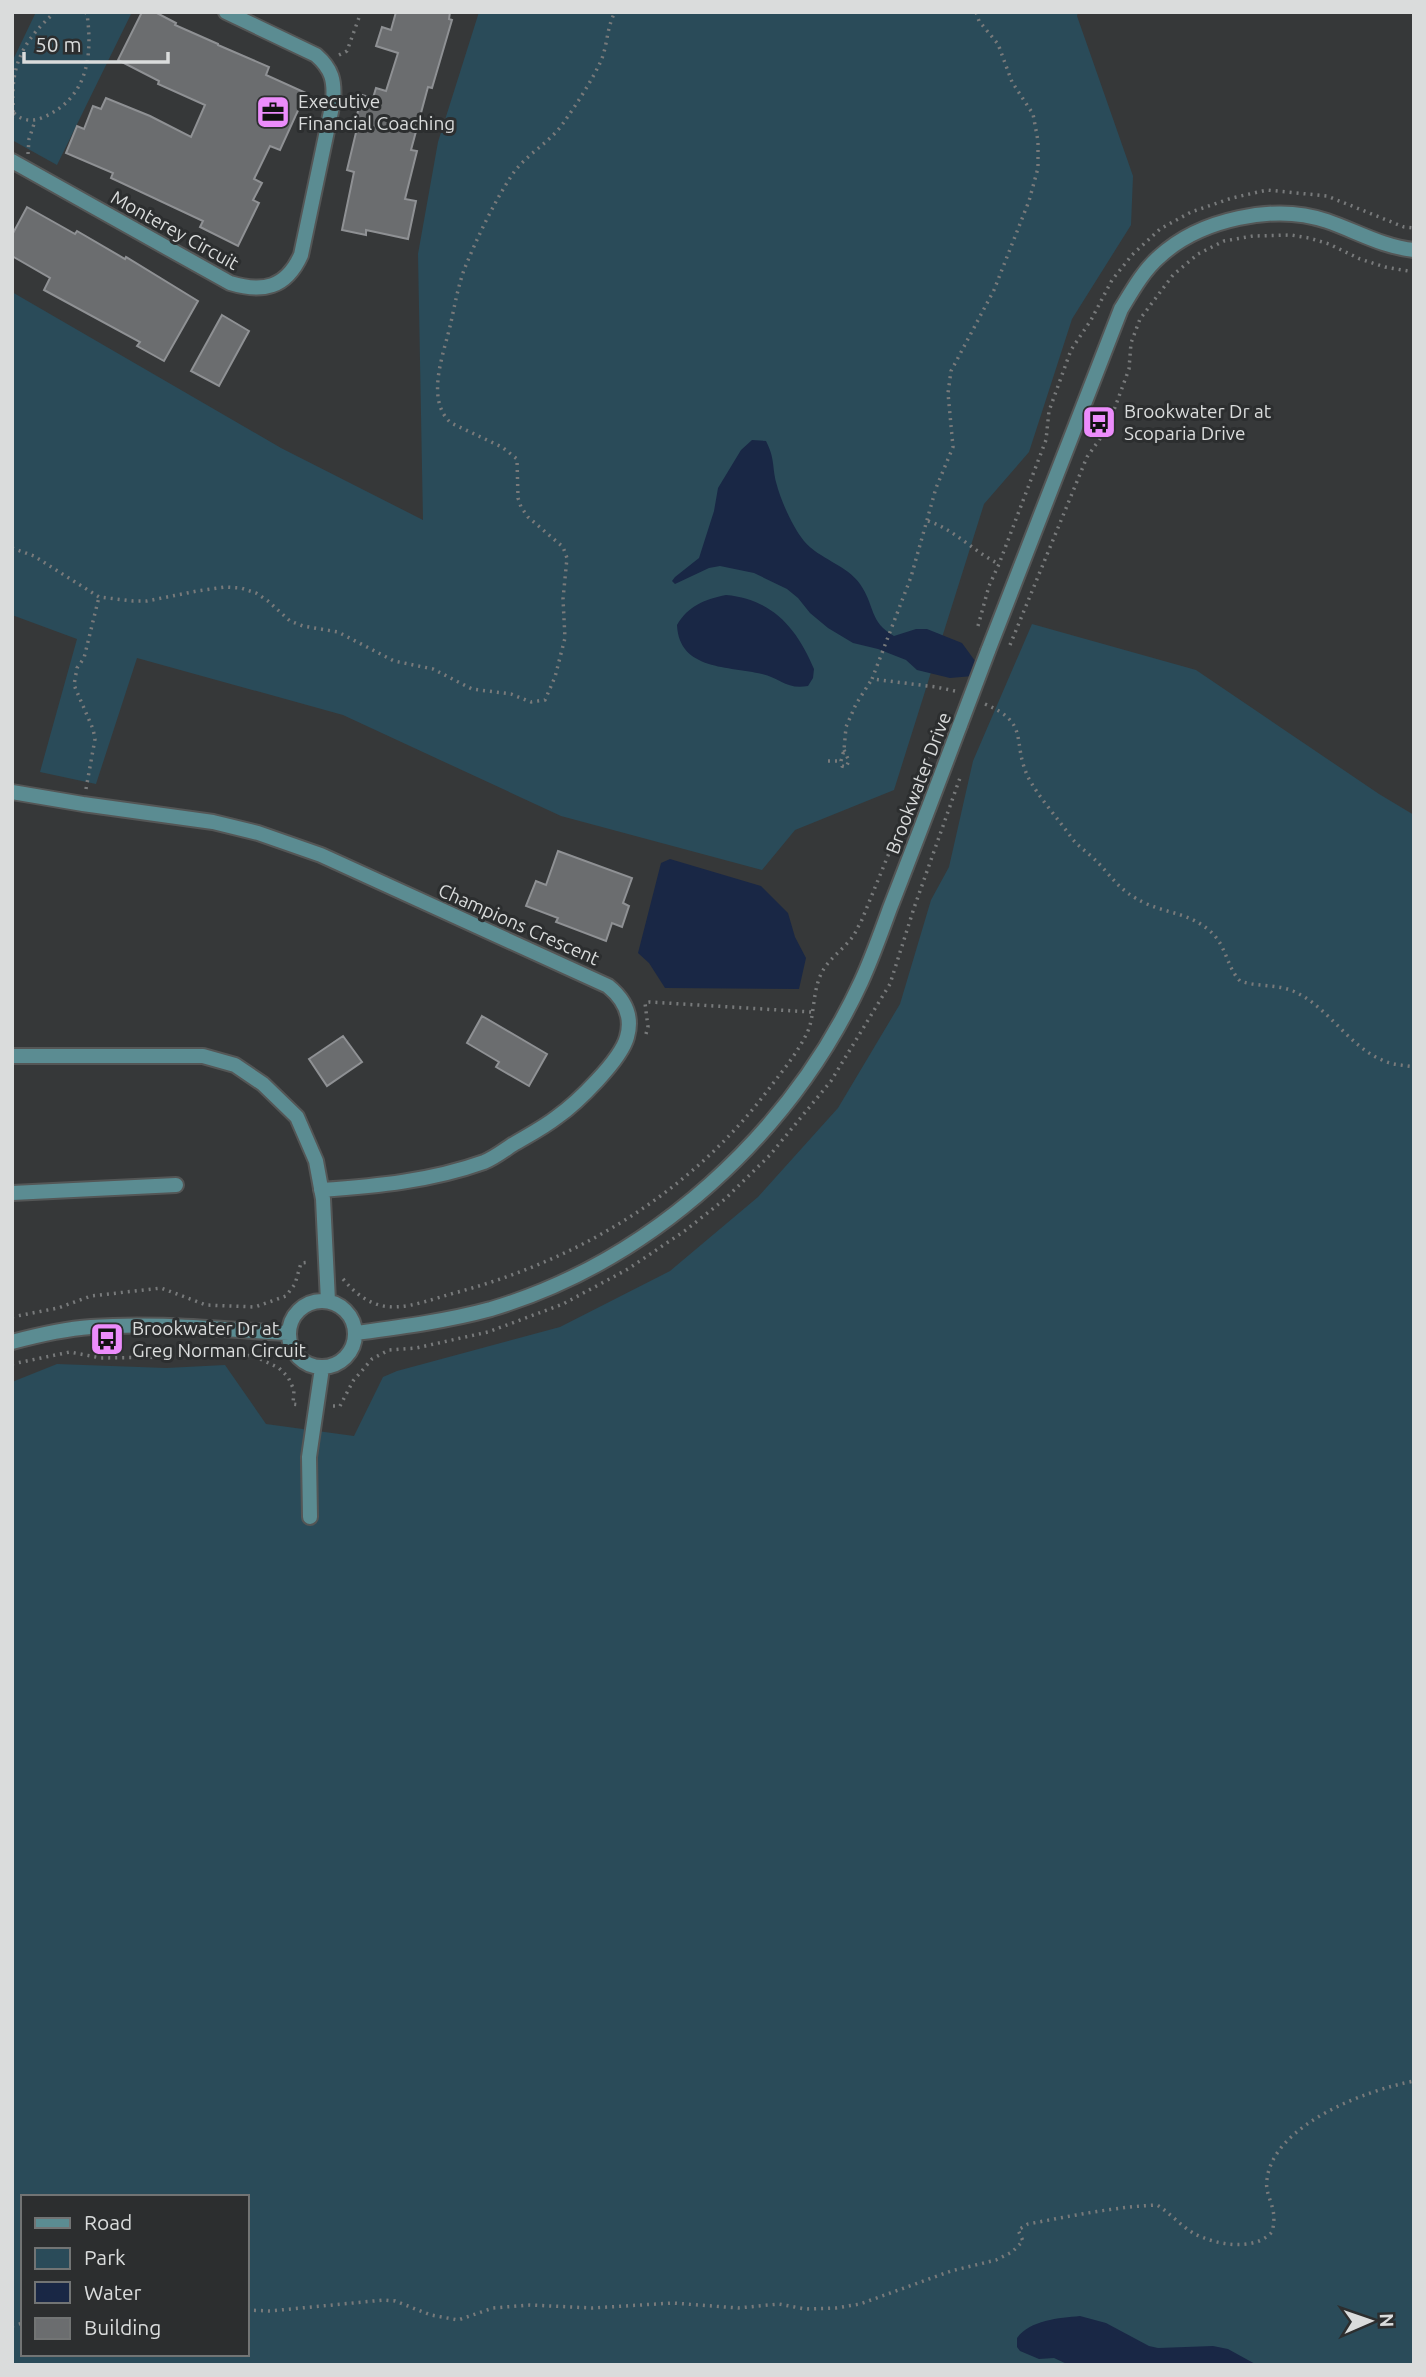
<svg xmlns="http://www.w3.org/2000/svg" width="1426" height="2377" viewBox="0 0 1426 2377" font-family="Ubuntu,sans-serif">
<style>
.green{fill:#2a4b59;fill-rule:evenodd}
.water{fill:#192745}
.building{fill:#6b6d6f;stroke:#8f9194;stroke-width:2}
.lines{fill:none;stroke-linecap:round;stroke-linejoin:round}
.minor-casing{stroke:#545656;stroke-width:18}
.path{stroke:#787a7b;stroke-width:3.5;stroke-dasharray:2 5;stroke-linecap:butt}
.minor{stroke:#5b8c92;stroke-width:14}
.minor-bridge-casing{stroke:#545656;stroke-width:18;stroke-linecap:butt}
.minor-bridge{stroke:#5b8c92;stroke-width:14}
.labels{text-anchor:middle;stroke-width:6;stroke-linejoin:round;paint-order:stroke}
.poi-label{font-size:19px;fill:#dadcdc;stroke:#2c2e2f;text-anchor:start}
.street-label{font-size:19px;fill:#dadcdc;stroke:#2c2e2f}
</style>
<rect width="100%" height="100%" fill="#363839"/>
<path class="green" d="M36 12H132L57 165 12 140V62Z
M479 12H1078L1077 16 1133 176 1131 225 1072 319 1029 452 984 504 894 790 795 830 762 870 561 816 343 715 137 658 96 784 40 772 77 639 12 615V292L281 448 423 520 418 254 438 142Z
M1032 624 1196 670 1379 794 1414 815V2365H12V1382L57 1364 166 1368 225 1365 266 1424 354 1436 383 1377 397 1371 560 1327 670 1271 758 1197 838 1108 900 1004 931 900 949 867 973 761ZM23 2197H247V2354H23Z"/>
<path class="water" d="M752 440 766 441C775 459 772 465 776 482 781 501 792 526 804 541 819 559 847 565 860 584 875 605 869 622 894 636L916 629H927L962 643 978 665 973 676 950 678 917 670 906 660 878 649 853 643 828 628 810 613 798 598 787 589 754 573 720 566 709 568 675 584 672 581 675 577 699 558 714 511 718 488 741 450Z
M726 595C772 599 797 628 814 669L813 678 808 686C787 690 780 678 762 674 730 666 679 671 677 625 688 606 705 599 726 595Z
M670 859 761 886 788 913 795 937 806 958 799 989 665 988 649 963 638 953 661 863Z
M1080 2316 1106 2323 1149 2346 1158 2348 1213 2346 1228 2349 1257 2365H1069L1054 2358 1039 2359 1020 2351 1017 2347V2338C1030 2320 1059 2318 1080 2316Z"/>
<path class="building" d="M142 12H155L176 23 175 25 218 44V45L269 67 266 75 306 93 280 150 270 146 254 179 262 183 253 200 259 203 238 246 200 227 203 221 111 178 113 173 66 153 77 126 84 129 93 106 101 109 106 98 150 116 191 137 205 105 158 84 159 81 118 60Z
M396 12H450L449 19 452 20 432 88 428 87 411 150 417 151 405 199 416 201 408 239 366 230V235L342 230 354 172 347 170 359 120 356 119 362 95 373 98 376 88 386 91 398 53 376 46 382 27 391 30Z
M27 207 75 234 77 231 125 259 126 257 198 301 164 361 137 346 140 342 44 290 50 278 12 256V235Z
M222 315 249 331 219 386 191 371Z
M558 851 632 878 623 903 629 906 622 927 612 923 606 941 556 922 558 918 526 906 536 881 546 885Z
M482 1016 547 1054 529 1086 496 1067 499 1062 467 1043Z
M343 1036 362 1062 327 1086 309 1059Z"/>
<g class="lines">
<g class="minor-casing">
<path id="minor" d="M12 161 230 283C263 293 286 288 301 255L333 102C335 81 332 69 316 55L226 12
M988 651 1121 309C1132 291 1143 271 1159 257 1200 219 1275 203 1327 221 1356 231 1383 247 1414 250
M12 792 83 804 213 822 258 833 321 855 608 986C624 999 633 1016 627 1037 621 1060 577 1103 557 1117 543 1128 527 1136 512 1145 503 1151 494 1158 484 1162 431 1181 377 1186 321 1190
M12 1056H203L235 1065 263 1084 297 1117 316 1161 323 1199 328 1301
M12 1193 176 1185
M289 1334a33 33 0 1 1 66 0a33 33 0 1 1-66 0Z
M356 1333C401 1327 447 1321 491 1309 652 1261 791 1133 861 982 872 958 881 933 890 908 914 847 937 786 960 725
M12 1342C38 1335 64 1329 91 1327 157 1322 224 1330 289 1333
M310 1517 309 1457 322 1368"/>
</g>
<path class="path" d="M339 55 347 51 361 12
M14 113C22 121 33 122 44 117 87 98 93 57 87 14L85 12
M12 119C15 110 12 101 13 91 14 56 30 35 55 12
M28 154 29 139 35 121
M928 521C954 529 974 552 999 564
M12 548 34 556 99 597 133 601H147L197 591 225 587 241 588 256 593 268 601 290 621 303 626 338 632 394 661 433 669 472 689 511 694 531 702 545 700 555 677 565 638 563 599 567 558 563 547 528 517 521 507 518 498 517 459 502 447 451 423C424 399 445 351 451 322 455 304 458 287 464 270 476 240 494 202 512 175 526 154 550 143 564 122 576 105 591 82 600 63 608 46 606 29 615 12
M978 626 989 586 999 564 1046 440 1049 411 1071 350 1091 320 1112 280 1132 255 1160 229 1191 212 1232 198 1267 190 1327 196 1404 227 1414 228
M1010 645 1087 457 1107 429 1129 369 1131 343 1140 319 1173 275 1198 254 1224 241 1253 236 1291 235 1309 238 1329 244 1360 259 1385 267 1414 272
M955 691 936 687 872 679 911 577 936 488 953 447 948 393 951 371 994 290 1029 201 1038 168V141L1033 114 1012 82 998 44 979 21 976 12
M985 704C1031 724 1011 740 1028 777 1037 795 1059 820 1071 837 1077 845 1084 850 1091 856 1113 876 1116 890 1147 904 1170 914 1189 913 1210 931 1227 946 1226 966 1240 981 1257 987 1276 984 1293 991 1328 1006 1347 1045 1382 1060 1392 1065 1403 1065 1414 1067
M844 750 849 761 846 767 842 766 841 761 844 750 846 727 856 704 872 679
M828 761H840
M86 789 95 739 93 729 74 685 77 668 84 658 99 597
M646 1034 648 1027 645 1003 650 1002 811 1012
M343 1279C380 1323 410 1305 458 1292 583 1258 694 1190 771 1086 784 1069 798 1052 807 1033 815 1017 812 991 822 972 829 959 841 951 850 940 855 935 857 928 861 922L937 735
M12 1317 58 1308 91 1296 161 1288 206 1305 255 1307 286 1296 295 1284 301 1263 310 1262
M12 1364 70 1352 101 1358 170 1357 196 1350 243 1354 260 1359 279 1368 288 1377 294 1390 293 1404 301 1405
M333 1406H340L353 1381 372 1359 389 1350 416 1348 488 1332 563 1304 628 1269 686 1230 725 1199 770 1155 831 1081 890 984 914 908 961 775
M247 2310 270 2311 384 2300 395 2301 431 2315 458 2320 493 2308 530 2305 592 2308 673 2303 738 2308 779 2304 805 2309 836 2308 860 2304 951 2271 996 2260 1012 2252 1023 2241 1018 2230 1028 2224C1071 2216 1113 2207 1157 2205 1170 2213 1180 2225 1193 2233 1215 2245 1254 2252 1272 2232 1279 2206 1264 2198 1267 2179 1274 2124 1367 2090 1414 2081
M12 2326 23 2323"/>
<use href="#minor" class="minor"/>
<g class="minor-bridge-casing">
<path id="minor-bridge" d="M960 725 988 651"/>
</g>
<use href="#minor-bridge" class="minor-bridge"/>
</g>
<defs>
<g id="office-square" transform="scale(1.75)"><rect x="-9" y="-9" width="18" height="18" rx="4" fill="#ec8cfb" stroke="#2c2e2f"/><path d="M-6-3h4V-5.5h4V-3h4V5H-6ZM-1-4.5V-3h2v-1.5ZM-6 0V1H6V0Z" fill="#111"/></g>
<g id="bus-square" transform="scale(1.75)"><rect x="-9" y="-9" width="18" height="18" rx="4" fill="#ec8cfb" stroke="#2c2e2f"/><path d="M-5-6H5V4H4V6H2V4H-2V6H-4V4H-5ZM-3.5-4V0h7V-4ZM-3.5 1.2v1.5H-2V1.2ZM2 1.2v1.5H3.5V1.2Z" fill="#111"/></g>
</defs>
<g fill-rule="evenodd">
<use href="#office-square" x="273" y="112"/>
<use href="#bus-square" x="1099" y="422"/>
<use href="#bus-square" x="107" y="1339"/>
</g>
<g class="labels">
<g class="poi-label">
<text x="298" y="108">Executive<tspan x="298" dy="22">Financial Coaching</tspan></text>
<text x="1124" y="418">Brookwater Dr at<tspan x="1124" dy="22">Scoparia Drive</tspan></text>
<text x="132" y="1335">Brookwater Dr at<tspan x="132" dy="22">Greg Norman Circuit</tspan></text>
</g>
<g class="street-label">
<text transform="translate(175 230) rotate(29)" y="7">Monterey Circuit</text>
<text transform="translate(918 783) rotate(-69)" y="7">Brookwater Drive</text>
<text transform="translate(519 924) rotate(24)" y="7">Champions Crescent</text>
</g>
</g>
<rect width="1426" height="2377" fill="none" stroke="#dadcdc" stroke-width="28"/>
<rect x="21" y="2195" width="228" height="161" fill="#2c2e2f" stroke="#727474" stroke-width="2"/>
<rect x="35" y="2218" width="35" height="10" fill="#5b8c92" stroke="#727474" stroke-width="2"/>
<text x="84" y="2230" font-size="21" fill="#dadcdc">Road</text>
<rect x="35" y="2248" width="35" height="21" fill="#2a4b59" stroke="#727474" stroke-width="2"/>
<text x="84" y="2265" font-size="21" fill="#dadcdc">Park</text>
<rect x="35" y="2282" width="35" height="21" fill="#192745" stroke="#727474" stroke-width="2"/>
<text x="84" y="2300" font-size="21" fill="#dadcdc">Water</text>
<rect x="35" y="2318" width="35" height="21" fill="#6b6d6f" stroke="#727474" stroke-width="2"/>
<text x="84" y="2335" font-size="21" fill="#dadcdc">Building</text>
<g transform="translate(1370 2321) rotate(88)" stroke="#2c2e2f" stroke-width="5" paint-order="stroke">
<path d="M0-5L12 26L0 18L-12 26Z" fill="#dadcdc"/>
<text y="-10" font-size="19" font-weight="bold" text-anchor="middle" fill="#dadcdc">N</text>
</g>
<path d="M24 52v10h144v-10" fill="none" stroke="#dadcdc" stroke-width="3.5"/>
<text x="35" y="52" font-size="21" fill="#dadcdc" stroke="#2c2e2f" stroke-width="5" paint-order="stroke">50 m</text>
</svg>
